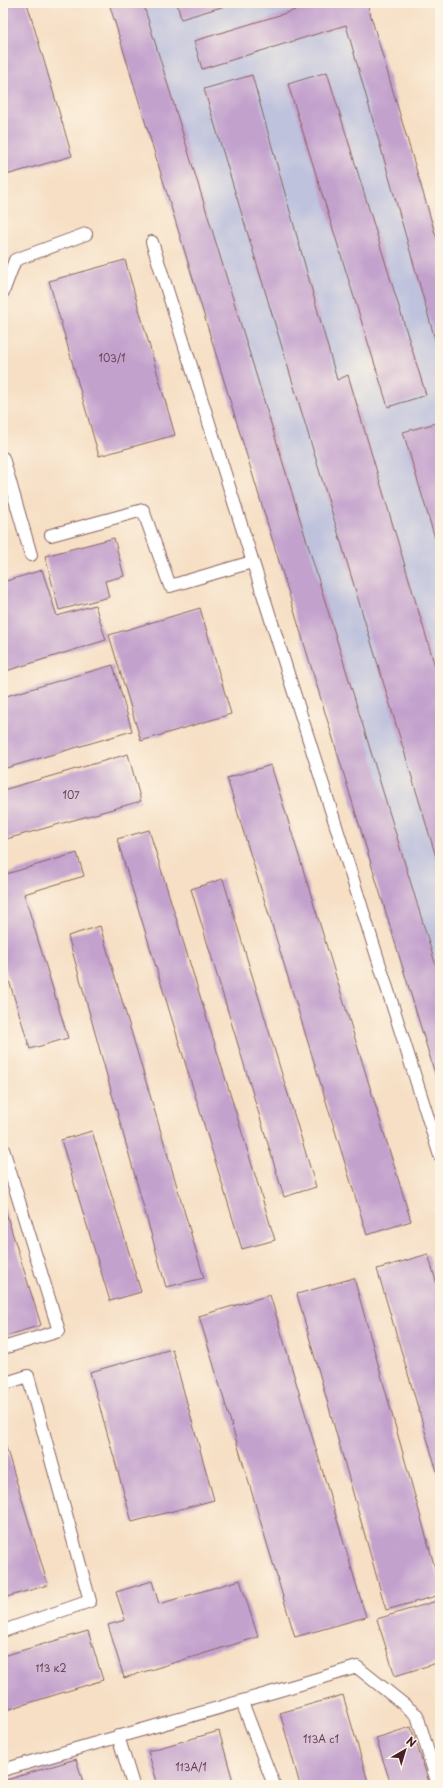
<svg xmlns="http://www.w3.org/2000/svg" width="443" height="1788" viewBox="0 0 443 1788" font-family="'Playpen Sans',sans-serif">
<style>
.industrial{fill:#bfc2dd}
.building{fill:#c3a1cd}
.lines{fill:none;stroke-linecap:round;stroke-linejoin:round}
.service-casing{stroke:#866261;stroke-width:14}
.service{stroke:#fff;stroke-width:12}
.labels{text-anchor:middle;stroke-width:3;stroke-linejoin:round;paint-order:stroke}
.number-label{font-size:10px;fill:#684054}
</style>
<rect width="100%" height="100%" fill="#fcf5e5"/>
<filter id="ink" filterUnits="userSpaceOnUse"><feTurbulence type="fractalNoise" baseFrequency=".025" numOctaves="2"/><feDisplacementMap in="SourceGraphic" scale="8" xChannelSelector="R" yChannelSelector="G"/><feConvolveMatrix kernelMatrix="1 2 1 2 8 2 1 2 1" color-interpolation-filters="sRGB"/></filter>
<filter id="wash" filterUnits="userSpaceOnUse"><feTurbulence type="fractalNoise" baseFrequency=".012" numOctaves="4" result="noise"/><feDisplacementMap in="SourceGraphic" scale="16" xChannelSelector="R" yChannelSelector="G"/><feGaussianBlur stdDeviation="0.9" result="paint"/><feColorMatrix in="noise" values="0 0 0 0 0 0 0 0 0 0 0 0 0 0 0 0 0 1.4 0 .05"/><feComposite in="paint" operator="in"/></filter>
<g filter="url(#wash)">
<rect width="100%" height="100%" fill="#f6dfc5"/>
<path class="industrial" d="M109 3H367L440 250V1092Z"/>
<g id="blocks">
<path class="building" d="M3 3H27L72 156 3 176Z
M109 3H143L440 979V1090Z
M177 3H235L181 19Z
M319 3H367L440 250V357L346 25 202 69 194 41Z
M327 72 426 395 388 407 288 84Z
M252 75 337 380 348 375 440 683V870L204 89Z
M125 260 175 435 99 456 49 281Z
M440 422V555L403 432Z
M114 538 124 576 105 581 109 597 59 610 45 556Z
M42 570 57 616 95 605 106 640 3 672V582Z
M200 608 231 714 141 741 109 635Z
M113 665 132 731 3 769V697Z
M128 754 141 801 3 840V790Z
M271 765 411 1221 367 1235 227 778Z
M149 830 275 1240 242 1249 117 839Z
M77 853 84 876 24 894 68 1038 30 1049 3 961V875Z
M223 879 316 1187 284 1197 191 889Z
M100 926 204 1278 166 1287 68 936Z
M92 1131 141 1292 110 1301 61 1140Z
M3 1203 41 1325 3 1337Z
M428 1254 440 1295V1482L377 1269Z
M354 1278 440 1586V1595L386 1610 297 1294Z
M270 1295 366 1617 295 1637 199 1316Z
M172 1349 214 1500 132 1522 90 1372Z
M3 1437 48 1585 3 1598Z
M240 1580 258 1637 124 1678 108 1625 125 1620 116 1592 152 1581 159 1604Z
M440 1600V1662L395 1676 377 1619Z
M88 1631 103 1680 3 1711V1656Z
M343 1695 369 1785H300L280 1713Z
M411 1727 430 1785H391L376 1738Z
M219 1731 234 1785H158L148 1751Z
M76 1759 84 1785H3V1781Z"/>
</g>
</g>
<g filter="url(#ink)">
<use href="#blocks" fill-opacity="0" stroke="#866261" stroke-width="1"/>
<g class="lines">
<g class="service-casing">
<path id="service" d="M152 242 440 1156
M3 292 15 260 86 234
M3 458 31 555
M51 535 143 510 170 586 252 562
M3 1149 59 1331 3 1348
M3 1384 28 1376 90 1601 3 1631
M242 1702 274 1785
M118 1736 133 1785
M3 1770C121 1735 240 1703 357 1667L417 1715 438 1785"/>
</g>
<use href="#service" class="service"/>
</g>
</g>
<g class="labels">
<g class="number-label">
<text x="112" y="362">103/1</text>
<text x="71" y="799">107</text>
<text x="51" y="1672">113 к2</text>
<text x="321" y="1743">113А с1</text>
<text x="191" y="1771">113А/1</text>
</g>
</g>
<rect width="443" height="1788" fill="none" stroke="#fcf5e5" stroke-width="16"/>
<g transform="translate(405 1750) rotate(38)" stroke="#fcf5e5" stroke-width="3" paint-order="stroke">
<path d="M0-3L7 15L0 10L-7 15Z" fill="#4a1f2b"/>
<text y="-6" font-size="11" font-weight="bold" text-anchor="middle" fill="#4a1f2b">N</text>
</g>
</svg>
